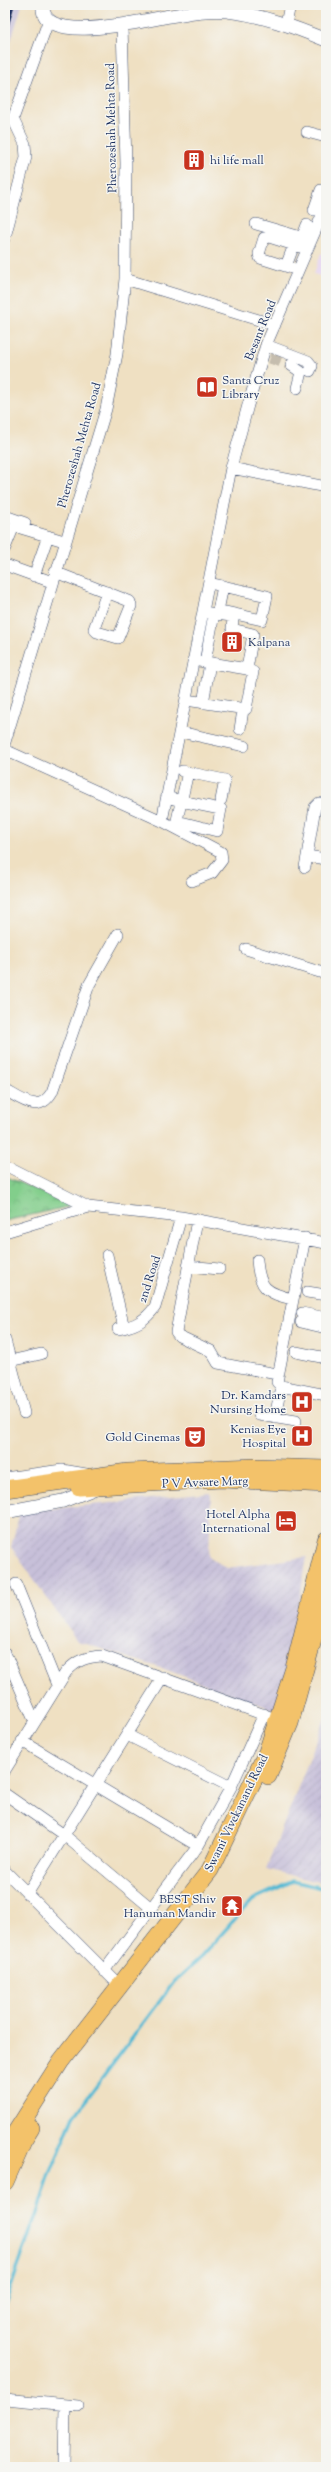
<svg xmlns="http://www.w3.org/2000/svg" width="331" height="2472" viewBox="0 0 331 2472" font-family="'Sorts Mill Goudy',serif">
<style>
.built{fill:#e5d3f1}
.industrial{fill:url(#industrial-furrows)}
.railway{fill:#c7c0d9}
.park{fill:url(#park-crowns);stroke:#4e7e74}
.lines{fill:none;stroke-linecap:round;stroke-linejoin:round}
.stream{stroke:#55b9d3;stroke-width:3.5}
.minor-tunnel{stroke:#c5bdae;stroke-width:11;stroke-dasharray:11 5.5;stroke-linecap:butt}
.minor-casing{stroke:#3b4a6d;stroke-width:12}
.tertiary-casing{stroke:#3b4a6d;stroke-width:14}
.primary-casing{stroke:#3b4a6d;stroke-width:18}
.minor{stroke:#fff;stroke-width:11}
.tertiary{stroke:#fff;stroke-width:13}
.primary{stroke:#f3c26a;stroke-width:17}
.rail{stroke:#1b2f5e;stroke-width:3}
.labels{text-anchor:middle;stroke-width:3;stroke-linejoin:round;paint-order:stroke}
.street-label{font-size:12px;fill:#1b2f5e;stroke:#f6f6f2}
.poi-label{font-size:12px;fill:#1b2f5e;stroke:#f6f6f2;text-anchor:end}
</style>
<defs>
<pattern id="industrial-furrows" width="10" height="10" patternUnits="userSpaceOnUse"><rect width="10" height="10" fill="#c7c0d9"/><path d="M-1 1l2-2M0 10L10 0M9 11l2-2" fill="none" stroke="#aaa5bd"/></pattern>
<pattern id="park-crowns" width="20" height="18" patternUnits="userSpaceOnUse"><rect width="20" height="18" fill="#82ce8b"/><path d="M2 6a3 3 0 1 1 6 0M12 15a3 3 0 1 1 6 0" fill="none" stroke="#70b17a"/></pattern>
</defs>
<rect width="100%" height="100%" fill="#f6f6f2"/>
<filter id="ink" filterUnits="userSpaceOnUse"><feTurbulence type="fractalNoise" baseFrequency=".025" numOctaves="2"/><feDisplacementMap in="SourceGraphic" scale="8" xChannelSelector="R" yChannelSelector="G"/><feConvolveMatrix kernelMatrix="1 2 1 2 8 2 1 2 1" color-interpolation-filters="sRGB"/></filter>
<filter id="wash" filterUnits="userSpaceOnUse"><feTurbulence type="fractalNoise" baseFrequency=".012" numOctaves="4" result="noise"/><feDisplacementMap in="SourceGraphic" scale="16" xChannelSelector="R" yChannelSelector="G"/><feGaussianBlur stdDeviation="0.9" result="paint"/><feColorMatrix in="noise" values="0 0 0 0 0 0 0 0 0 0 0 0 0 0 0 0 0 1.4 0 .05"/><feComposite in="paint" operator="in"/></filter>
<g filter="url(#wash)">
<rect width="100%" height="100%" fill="#efe0c2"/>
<path class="built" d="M321 253 326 255V278L314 274Z"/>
<path class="industrial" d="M211 1493 209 1557 227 1568 307 1557 280 1712 164 1669 77 1641 11 1547 20 1512Z
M326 1716V1884L266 1869Z"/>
<path class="railway" d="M5 5H22L5 60Z"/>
<path class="park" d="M5 1176 71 1206 5 1221Z"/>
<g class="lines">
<path class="stream" d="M5 2304 51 2172 74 2116 174 1982 202 1956 252 1900 293 1881 326 1889"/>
</g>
</g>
<g filter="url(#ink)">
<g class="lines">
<path class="minor-tunnel" d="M270 358 291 365"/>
<g class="minor-casing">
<path id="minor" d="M286 24 290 5
M307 132 326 137
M314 210 321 190
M256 224 311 240
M5 237 26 157 25 144 13 119 49 19
M302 238 307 225
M286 266 294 245
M298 270 260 258 259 254 264 238 269 237 307 249
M125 279 275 325
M266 345 308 361 312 366 310 371
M291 365 301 372 297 388
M231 468 326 487
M5 516 25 523
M5 548 14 526 64 541
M5 565 52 582
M55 572 129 601 130 602 131 606 118 638 97 632 94 629 107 592
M34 576 48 536
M209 583 267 596 262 620 226 612
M218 611 223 586
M193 660 247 669 253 634 232 629 233 618 231 616 203 612
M205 662 214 614
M186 700 246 709 253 672 247 669
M203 703 210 663
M240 729 243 710
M180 732 244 746
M5 742 106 409 117 354 125 279 126 163 122 26
M5 750 162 821
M182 771 225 780 221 800
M167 797 181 801 220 809H221L217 831 177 821V820L188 772
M326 803H319L315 807 307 856 326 859
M305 867 307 856
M192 881 212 873 222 860 221 852 162 821 231 468 248 405 266 345 326 206
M246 949 326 974
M5 1090C23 1100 39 1114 52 1092L89 985 118 934
M5 1165 88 1207 181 1217 326 1243
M197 1220 176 1332 179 1336 211 1351 218 1363 277 1374
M5 1232 88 1207
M305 1238 277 1382 281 1386 326 1395
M107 1255 124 1328
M257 1260C259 1288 266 1293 293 1299
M188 1266 219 1269
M307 1292 326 1295
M302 1313 326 1318
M301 1322 326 1328
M118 1329C135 1326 145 1321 155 1307L181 1217
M5 1340 24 1413
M296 1352 326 1358
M5 1362 41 1354
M259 1415 296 1421
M275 1418 281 1386
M16 1584 57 1685
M5 1653 34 1720
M127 1735 231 1787
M22 1741 198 1846
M5 1770 66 1672C77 1660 86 1657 102 1656L270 1717
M5 1794 64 1835 151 1908 198 1846 231 1787 264 1714
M5 1871 119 1985
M27 1894 163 1677
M104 1971 151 1908
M5 2399 78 2406
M64 2467 65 2405"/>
</g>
<g class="tertiary-casing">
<path id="tertiary" d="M43 5C39 48 149 19 170 16 188 13 208 9 227 11 262 15 294 27 326 40
M5 1479 62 1471 86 1475
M5 1512 63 1501 96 1488"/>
</g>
<g class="primary-casing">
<path id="primary" d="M79 1487 222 1479 326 1484
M5 1489 128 1472 256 1467 326 1469
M268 1776 290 1723 326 1593
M5 2149 61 2061 210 1870 267 1752 294 1668 326 1540
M5 2182 23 2141 31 2128"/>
</g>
<use href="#minor" class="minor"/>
<use href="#tertiary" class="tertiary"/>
<use href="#primary" class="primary"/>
<path class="rail" d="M5 34 13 5"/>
</g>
</g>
<defs>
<g id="building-square" transform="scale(1.15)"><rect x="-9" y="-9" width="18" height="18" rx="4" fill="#c8321e" stroke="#f6f6f2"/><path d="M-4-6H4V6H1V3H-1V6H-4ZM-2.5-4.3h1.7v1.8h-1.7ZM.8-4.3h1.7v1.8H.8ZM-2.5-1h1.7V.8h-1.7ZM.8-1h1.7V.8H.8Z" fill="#fff"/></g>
<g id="library-square" transform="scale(1.15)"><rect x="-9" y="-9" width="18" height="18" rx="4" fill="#c8321e" stroke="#f6f6f2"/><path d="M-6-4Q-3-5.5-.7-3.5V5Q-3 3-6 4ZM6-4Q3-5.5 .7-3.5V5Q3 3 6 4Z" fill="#fff"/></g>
<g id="hospital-square" transform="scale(1.15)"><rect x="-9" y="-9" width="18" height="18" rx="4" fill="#c8321e" stroke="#f6f6f2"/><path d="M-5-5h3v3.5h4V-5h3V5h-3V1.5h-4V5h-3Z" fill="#fff"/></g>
<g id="theatre-square" transform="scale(1.15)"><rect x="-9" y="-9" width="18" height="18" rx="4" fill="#c8321e" stroke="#f6f6f2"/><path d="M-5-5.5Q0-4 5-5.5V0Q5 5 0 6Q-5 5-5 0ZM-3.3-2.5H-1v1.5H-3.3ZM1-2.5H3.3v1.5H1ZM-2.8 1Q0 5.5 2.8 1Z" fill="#fff"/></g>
<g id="hotel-square" transform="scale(1.15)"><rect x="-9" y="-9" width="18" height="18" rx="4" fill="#c8321e" stroke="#f6f6f2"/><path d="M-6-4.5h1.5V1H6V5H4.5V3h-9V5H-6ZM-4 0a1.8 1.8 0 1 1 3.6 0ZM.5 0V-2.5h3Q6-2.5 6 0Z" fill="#fff"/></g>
<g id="temple-square" transform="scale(1.15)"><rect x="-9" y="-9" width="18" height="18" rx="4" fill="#c8321e" stroke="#f6f6f2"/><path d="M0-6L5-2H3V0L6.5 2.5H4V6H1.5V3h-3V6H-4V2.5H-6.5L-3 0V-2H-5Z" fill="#fff"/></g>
</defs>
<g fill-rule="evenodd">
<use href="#building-square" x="194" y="160"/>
<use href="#library-square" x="207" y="387"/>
<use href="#building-square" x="232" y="642"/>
<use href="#hospital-square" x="302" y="1402"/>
<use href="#hospital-square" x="302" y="1436"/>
<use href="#theatre-square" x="195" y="1437"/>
<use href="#hotel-square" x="286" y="1521"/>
<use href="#temple-square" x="232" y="1906"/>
</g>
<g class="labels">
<g class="street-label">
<text transform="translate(111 128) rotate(-91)" y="4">Pherozeshah Mehta Road</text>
<text transform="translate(260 330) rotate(-68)" y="4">Besant Road</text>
<text transform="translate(79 445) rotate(-74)" y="4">Pherozeshah Mehta Road</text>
<text transform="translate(149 1279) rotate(-72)" y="4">2nd Road</text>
<text transform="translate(205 1482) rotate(-2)" y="4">P V Avsare Marg</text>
<text transform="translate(236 1813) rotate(-64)" y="4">Swami Vivekanand Road</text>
</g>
<g class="poi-label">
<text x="210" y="164" text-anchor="start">hi life mall</text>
<text x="222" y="384" text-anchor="start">Santa Cruz<tspan x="222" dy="14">Library</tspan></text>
<text x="248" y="646" text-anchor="start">Kalpana</text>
<text x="286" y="1399">Dr. Kamdars<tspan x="286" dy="14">Nursing Home</tspan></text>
<text x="286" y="1433">Kenias Eye<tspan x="286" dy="14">Hospital</tspan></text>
<text x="180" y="1441">Gold Cinemas</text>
<text x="270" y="1518">Hotel Alpha<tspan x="270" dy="14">International</tspan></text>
<text x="216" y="1903">BEST Shiv<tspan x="216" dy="14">Hanuman Mandir</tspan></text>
</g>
</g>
<rect width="331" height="2472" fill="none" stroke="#f6f6f2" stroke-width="20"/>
</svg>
